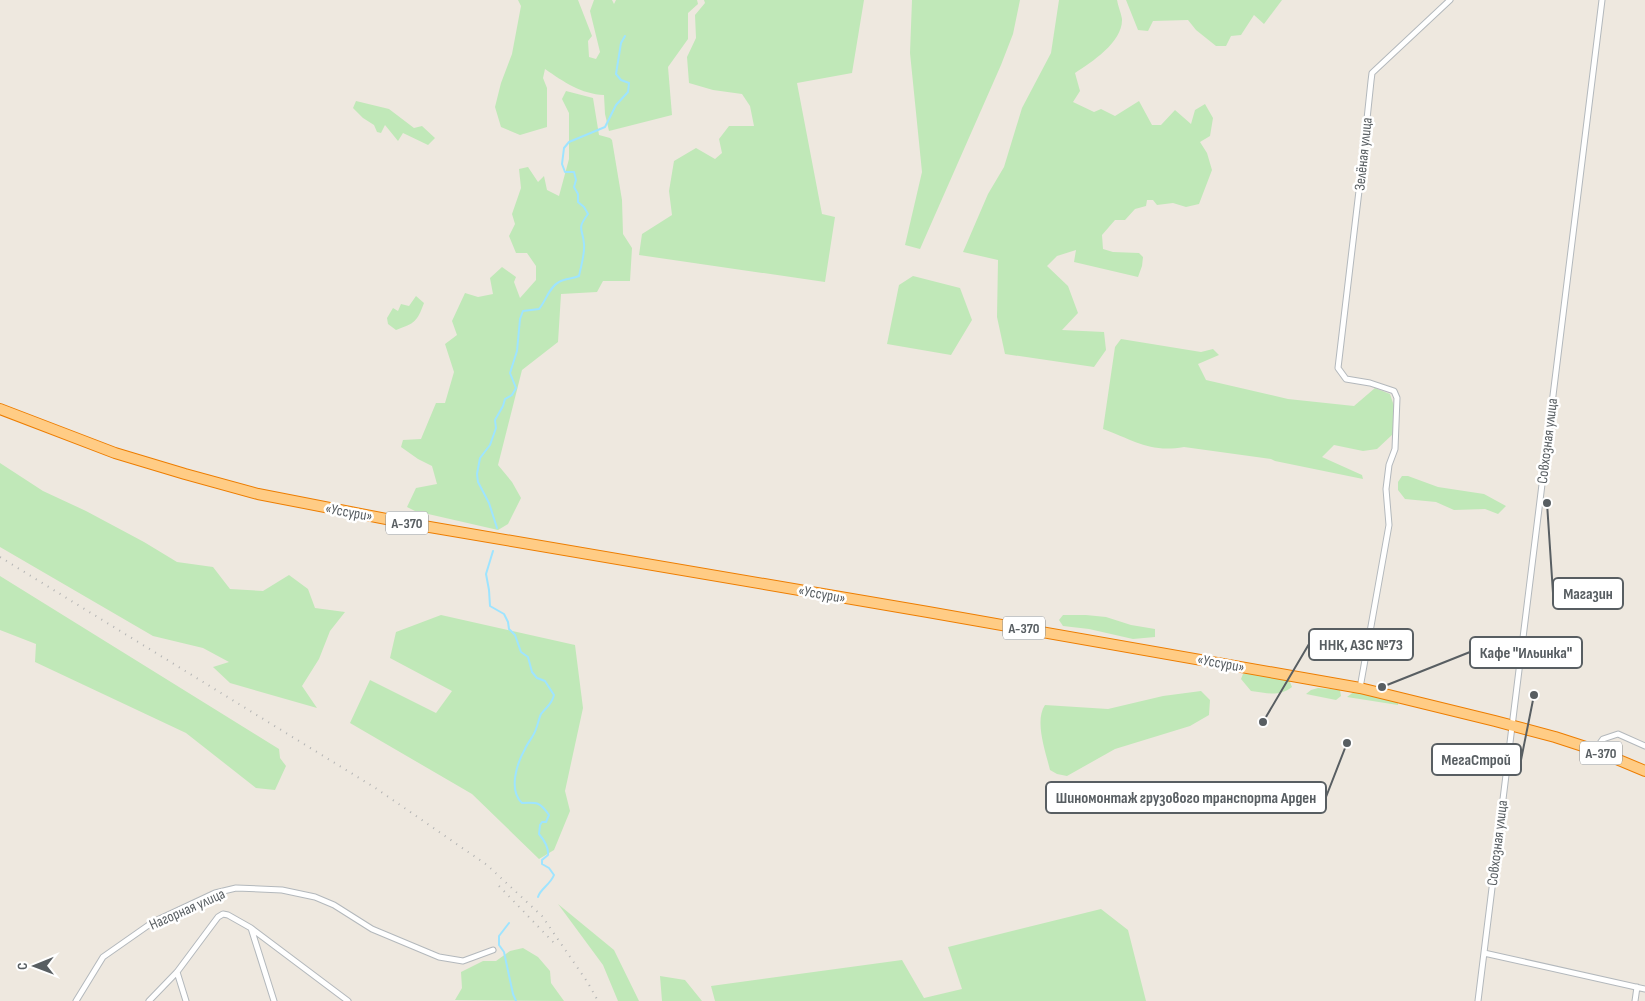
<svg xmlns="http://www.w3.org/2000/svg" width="1645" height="1001" viewBox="0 0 1645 1001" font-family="'Sofia Sans Condensed',sans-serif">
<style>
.green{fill:#c0e8b8}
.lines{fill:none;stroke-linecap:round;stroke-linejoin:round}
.stream{stroke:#9ee4ff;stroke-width:2}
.street-casing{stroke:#b3b8bc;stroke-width:7}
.highway-casing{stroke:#ed7d00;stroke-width:12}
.street{stroke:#fff;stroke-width:5}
.highway{stroke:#ffcc85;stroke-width:10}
.rail{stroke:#b2b3b3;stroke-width:2;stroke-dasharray:1 6;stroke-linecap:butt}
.labels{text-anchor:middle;stroke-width:5;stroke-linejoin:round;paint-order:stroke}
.shield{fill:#fff;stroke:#8a8e91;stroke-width:1}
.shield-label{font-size:14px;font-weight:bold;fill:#585e62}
.street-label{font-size:15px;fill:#585e62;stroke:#fff}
.leader{fill:none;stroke:#585e62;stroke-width:2}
.callout-dot{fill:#585e62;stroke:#fff;stroke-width:2}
.callout{fill:#fff;stroke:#585e62;stroke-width:2}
.callout-label{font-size:16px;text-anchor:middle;font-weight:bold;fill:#585e62}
</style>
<rect width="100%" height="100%" fill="#eee8df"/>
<path class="green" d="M518 0H578L592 36 588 41 589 57 596 59 600 52 590 11 594 0H612L614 4 616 0H697L698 4 688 13V39L668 67 672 115 609 131 605 114 604 95C581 94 564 82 545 69L543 78 547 88V127L520 135 501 127 495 107 501 83 512 54 521 6Z
M704 0H864L852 73 797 83 822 214 835 217 825 282 639 255 642 234 672 215 669 191 674 161 696 148 715 159 722 153 719 139 729 126H754L750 106 742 94 713 90 689 83 687 57 696 38 695 15 705 3Z
M912 0H1020L1013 34 1001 65 920 249 905 245 922 172 910 53Z
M1059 0H1117C1118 6 1121 13 1122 19 1123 42 1092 62 1075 73L1080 91 1073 102 1094 112 1101 109 1115 116 1139 101 1152 125H1161L1175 110 1191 124 1195 110 1205 104 1213 118 1210 136 1200 142 1207 153 1212 170 1199 204 1186 207 1173 203 1157 205 1153 200H1147L1146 206 1135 209 1125 220H1115L1102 235 1103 249 1113 252 1139 253 1143 257 1142 266 1138 277 1074 262 1076 250 1057 256 1047 266 1068 286 1078 313 1062 330 1104 332 1106 350 1094 367 1005 354 997 317 998 260 963 252 988 194 1004 167 1022 108 1051 53Z
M1126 0H1282L1264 24 1254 15 1241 35 1231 36 1226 46H1216L1196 30 1188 20 1153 21 1148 31 1138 30Z
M566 91 593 98 599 135 610 138 612 140 622 200 623 234 632 248 630 281H603L597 292 561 294 558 342 522 370 498 465 512 482 521 498 508 524 498 530 415 511 407 507 416 488 437 484 432 466 418 459 401 447 403 440 421 439 436 403H445L454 372 445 344 457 335 452 321 465 293 478 297 493 294 490 278 502 267 516 277 514 282 520 298 536 280V266L527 253H516L509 236 515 224 512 214 521 188 519 169 528 167 538 182 544 176 547 190 559 196 569 159V113L562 99Z
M356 101 389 109 414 128 422 126 435 138 428 145 403 133 398 141 385 125 381 133 377 132 374 125 363 118 353 108Z
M913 276 960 288 972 320 951 355 887 344 899 285Z
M416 296 424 303C417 322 415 323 396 330L388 324 387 318 393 308 398 311 401 304 409 306Z
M1121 339 1201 352 1213 349 1219 355 1198 364 1206 380 1288 399 1354 406 1375 388 1390 394 1394 406 1393 434 1377 449 1363 451 1334 445 1322 457 1362 475 1363 479 1275 461 1271 459 1184 447C1149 453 1134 440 1103 429L1115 347Z
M0 463 43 491 86 511 144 542 177 562 213 567 230 589 263 591 289 575 308 589 315 608 345 612 330 631 319 659 302 686 317 708 230 683 213 667 229 662 203 648 153 636 0 547Z
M1402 476H1408L1438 487 1484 494 1506 506 1498 514 1485 509 1454 510 1436 502 1405 499 1398 490V482Z
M0 576 279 749 280 758 286 766 275 790 256 788 186 733 35 662 36 644 0 630Z
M441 615 575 645 583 708 565 791 570 811 554 850 539 859 472 794 350 723 370 680 436 713 452 691 390 658 396 632Z
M1063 615H1086L1106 617 1131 625 1155 629V637L1133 639 1089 629 1063 626 1059 620Z
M1253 671 1286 677 1290 682 1292 687C1279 697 1266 693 1251 691L1241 679 1243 674Z
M1318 688 1340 690 1341 696 1336 700 1306 694 1311 690Z
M1201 691 1210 700 1209 715 1190 726 1115 749 1067 776 1057 774 1050 770C1046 753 1034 721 1045 705L1108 709 1163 696Z
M1355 691 1398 702V705L1347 697Z
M558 904 614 950 639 1001H618L603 965Z
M1101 909 1128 930 1146 1001H715L711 986 902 960 924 998 962 989 948 947Z
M523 948 538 957 550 971 551 983 564 1001 455 1000 462 988 461 972 483 961H496L510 951Z
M660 976 685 980 702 1001H662Z"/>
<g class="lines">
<path class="stream" d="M497 528 489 503 478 482 477 474 480 458 490 445 496 428 495 420 503 406 505 399 512 395 516 388 510 373 517 351 520 319 523 311 539 309C546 301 549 287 559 282 565 278 573 279 579 276 581 266 585 254 584 244 583 228 576 230 588 214L584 207 578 202V194L574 187 576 180 574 172H565L562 164 564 148 569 142 605 127 616 105 628 92 629 83 621 80 616 74 621 43 625 36
M493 551 486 574 489 590 490 606 504 614 508 622 509 629 515 635 521 652 528 657 532 672 537 678 545 681 554 695C551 706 547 706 541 714 539 718 538 724 536 729 534 736 528 742 525 749 517 763 508 790 522 803 537 802 540 802 549 815L546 822H542L540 825 539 834C544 840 549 847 548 855L542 860V864L549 868 554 875C550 885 540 889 538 897
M509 923 499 936V945L504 952 513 994 516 1001"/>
<g class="street-casing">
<path id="street" d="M1360 688 1389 525 1386 489 1389 465 1395 449 1397 398 1394 391 1370 383 1346 379 1338 368 1363 157 1371 81 1372 73 1450 0
M1595 750 1603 739 1618 734 1645 746
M251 928 274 1001
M1484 953 1645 989
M177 972 186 1001
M76 1001 103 957 153 922 215 893 236 888 282 890 315 897 334 905 372 929 439 957 463 961 493 950
M149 1001 177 972 218 917 223 914 228 915 251 928 348 1001
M1478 1001 1602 0
M1635 1001 1637 987"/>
</g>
<g class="highway-casing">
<path id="highway" d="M0 409 115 453 185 474 258 494 412 524 928 612 1360 688 1495 721 1555 737 1595 750 1645 771"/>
</g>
<use href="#street" class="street"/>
<use href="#highway" class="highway"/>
<path class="rail" d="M0 557 377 789 487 865 542 916 588 983 598 1001
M499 886 555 944"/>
</g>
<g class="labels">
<g class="shield">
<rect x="386" y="511.5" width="42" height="23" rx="4"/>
<rect x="1003" y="616.5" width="42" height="23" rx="4"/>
<rect x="1580" y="741.5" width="42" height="23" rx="4"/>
</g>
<g class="shield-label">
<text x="407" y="528">А-370</text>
<text x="1024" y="633">А-370</text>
<text x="1601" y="758">А-370</text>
</g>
<g class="street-label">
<text transform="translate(1363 154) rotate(-84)" y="5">Зелёная улица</text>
<text transform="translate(1547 441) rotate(-83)" y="5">Совхозная улица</text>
<text transform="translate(349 512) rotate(10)" y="5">«Уссури»</text>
<text transform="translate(822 594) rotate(10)" y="5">«Уссури»</text>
<text transform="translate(1221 663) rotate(10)" y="5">«Уссури»</text>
<text transform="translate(1497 843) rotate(-83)" y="5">Совхозная улица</text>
<text transform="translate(187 909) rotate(-24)" y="5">Нагорная улица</text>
</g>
</g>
<path class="leader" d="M1547 503L1553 593M1263 722L1309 644M1382 687L1470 652M1534 695L1521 760M1347 743L1326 797"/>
<g class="callout-dot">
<circle cx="1547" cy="503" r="5"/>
<circle cx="1263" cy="722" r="5"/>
<circle cx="1382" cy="687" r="5"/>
<circle cx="1534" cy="695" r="5"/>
<circle cx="1347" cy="743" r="5"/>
</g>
<g class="callout">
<rect x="1553" y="578" width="70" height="31" rx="5"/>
<rect x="1309" y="629" width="104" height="31" rx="5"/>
<rect x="1470" y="637" width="112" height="31" rx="5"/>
<rect x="1432" y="744" width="89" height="31" rx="5"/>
<rect x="1046" y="782" width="280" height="31" rx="5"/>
</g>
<g class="callout-label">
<text x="1588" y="599">Магазин</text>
<text x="1361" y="650">ННК, АЗС №73</text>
<text x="1526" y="658">Кафе "Ильинка"</text>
<text x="1476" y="765">МегаСтрой</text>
<text x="1186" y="803">Шиномонтаж грузового транспорта Арден</text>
</g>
<g transform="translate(35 966) rotate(269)" stroke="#ffffff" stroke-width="4" paint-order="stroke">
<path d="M0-4L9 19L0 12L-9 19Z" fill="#585e62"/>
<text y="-8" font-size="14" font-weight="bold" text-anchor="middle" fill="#585e62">С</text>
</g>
</svg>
